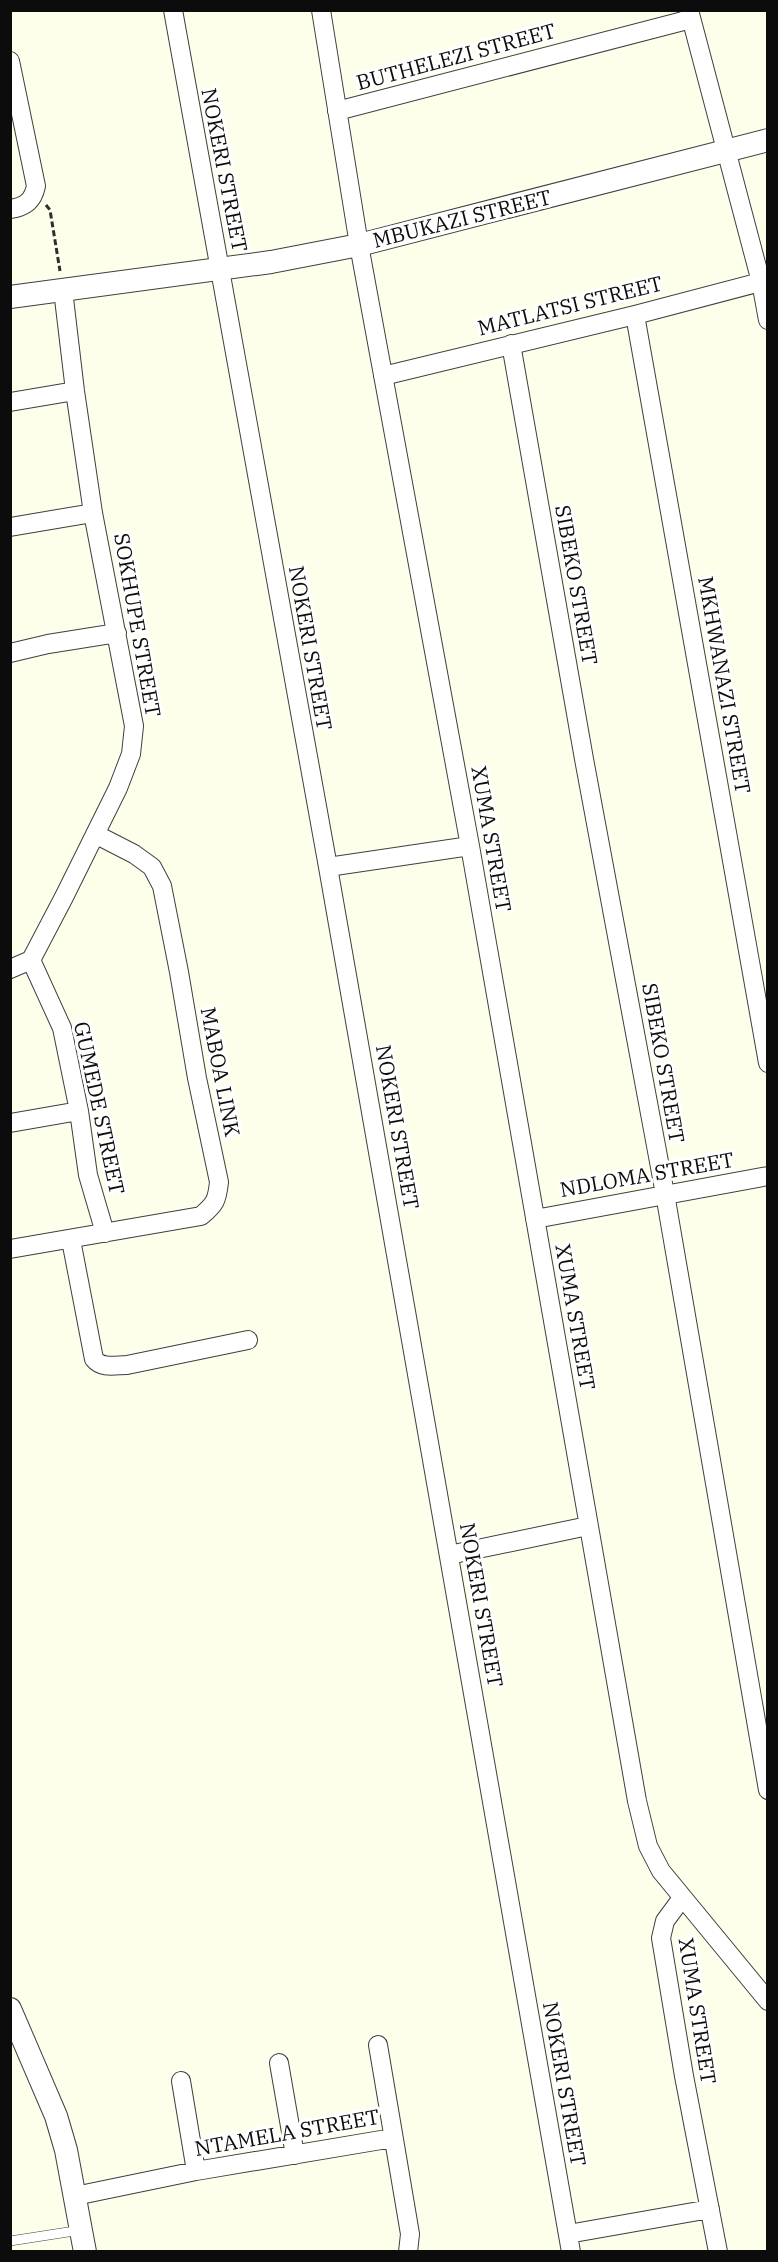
<svg xmlns="http://www.w3.org/2000/svg" width="778" height="2262" viewBox="0 0 778 2262" font-family="'IBM Plex Serif',serif">
<style>
.lines{fill:none;stroke-linecap:round;stroke-linejoin:round}
.service-casing{stroke:#3f3f3f;stroke-width:10}
.minor-casing{stroke:#3f3f3f;stroke-width:20}
.tertiary-casing{stroke:#3f3f3f;stroke-width:24}
.path{stroke:#2e2e2e;stroke-width:3;stroke-dasharray:6 3;stroke-linecap:butt}
.service{stroke:#fff;stroke-width:9}
.minor{stroke:#fff;stroke-width:18}
.tertiary{stroke:#fff;stroke-width:22}
.labels{text-anchor:middle;stroke-width:6;stroke-linejoin:round;paint-order:stroke}
.street-label{font-size:21px;fill:#0c0c0c;stroke:#fff}
</style>
<rect width="100%" height="100%" fill="#fdffeb"/>
<g class="lines">
<g class="service-casing">
<path id="service" d="M10 2241 81 2230"/>
</g>
<g class="minor-casing">
<path id="minor" d="M173 10 328 867 571 2252
M321 10 359 245 470 846 637 1801 648 1846 661 1871 768 2001
M689 10 761 282 768 320
M10 61 36 186C33 201 25 207 10 209
M337 111 691 19
M635 315 768 1063
M511 344 584 759 665 1194 768 1790
M383 376 635 315 768 280
M10 402 75 391
M10 527 93 513
M10 653 48 644 117 633
M328 867 470 846
M31 960 62 1028 79 1111 88 1175 105 1233
M10 969 31 960 64 897 118 788 131 754 134 726 93 513 75 391 63 290
M10 1123 79 1111
M535 1219 768 1176
M71 1240 94 1359C102 1369 116 1365 127 1365L248 1340
M10 1249 201 1216C215 1204 217 1201 219 1182L197 1078 179 972 162 886 152 867 134 854 95 834
M449 1555 588 1526
M682 1898 665 1921 661 1938 684 2076 718 2252
M378 2045 410 2234 408 2252
M279 2063 295 2155
M181 2081 196 2171
M75 2196 196 2171 393 2138
M568 2234 710 2209"/>
</g>
<g class="tertiary-casing">
<path id="tertiary" d="M10 297 271 262 359 245 768 140
M10 2009 56 2116 66 2150 85 2252"/>
</g>
<path class="path" d="M46 205 50 210 60 271"/>
<use href="#service" class="service"/>
<use href="#minor" class="minor"/>
<use href="#tertiary" class="tertiary"/>
</g>
<g class="labels">
<g class="street-label">
<text transform="translate(456 57) rotate(-15)" y="7">BUTHELEZI STREET</text>
<text transform="translate(224 170) rotate(79)" y="7">NOKERI STREET</text>
<text transform="translate(462 219) rotate(-14)" y="7">MBUKAZI STREET</text>
<text transform="translate(570 306) rotate(-14)" y="7">MATLATSI STREET</text>
<text transform="translate(576 585) rotate(80)" y="7">SIBEKO STREET</text>
<text transform="translate(137 625) rotate(80)" y="7">SOKHUPE STREET</text>
<text transform="translate(310 648) rotate(80)" y="7">NOKERI STREET</text>
<text transform="translate(724 685) rotate(80)" y="7">MKHWANAZI STREET</text>
<text transform="translate(491 839) rotate(80)" y="7">XUMA STREET</text>
<text transform="translate(663 1063) rotate(80)" y="7">SIBEKO STREET</text>
<text transform="translate(220 1072) rotate(79)" y="7">MABOA LINK</text>
<text transform="translate(99 1108) rotate(78)" y="7">GUMEDE STREET</text>
<text transform="translate(397 1127) rotate(80)" y="7">NOKERI STREET</text>
<text transform="translate(647 1175) rotate(-10)" y="7">NDLOMA STREET</text>
<text transform="translate(575 1317) rotate(80)" y="7">XUMA STREET</text>
<text transform="translate(481 1605) rotate(80)" y="7">NOKERI STREET</text>
<text transform="translate(697 2011) rotate(81)" y="7">XUMA STREET</text>
<text transform="translate(564 2084) rotate(80)" y="7">NOKERI STREET</text>
<text transform="translate(287 2133) rotate(-10)" y="7">NTAMELA STREET</text>
</g>
</g>
<rect width="778" height="2262" fill="none" stroke="#0c0c0c" stroke-width="24"/>
</svg>
